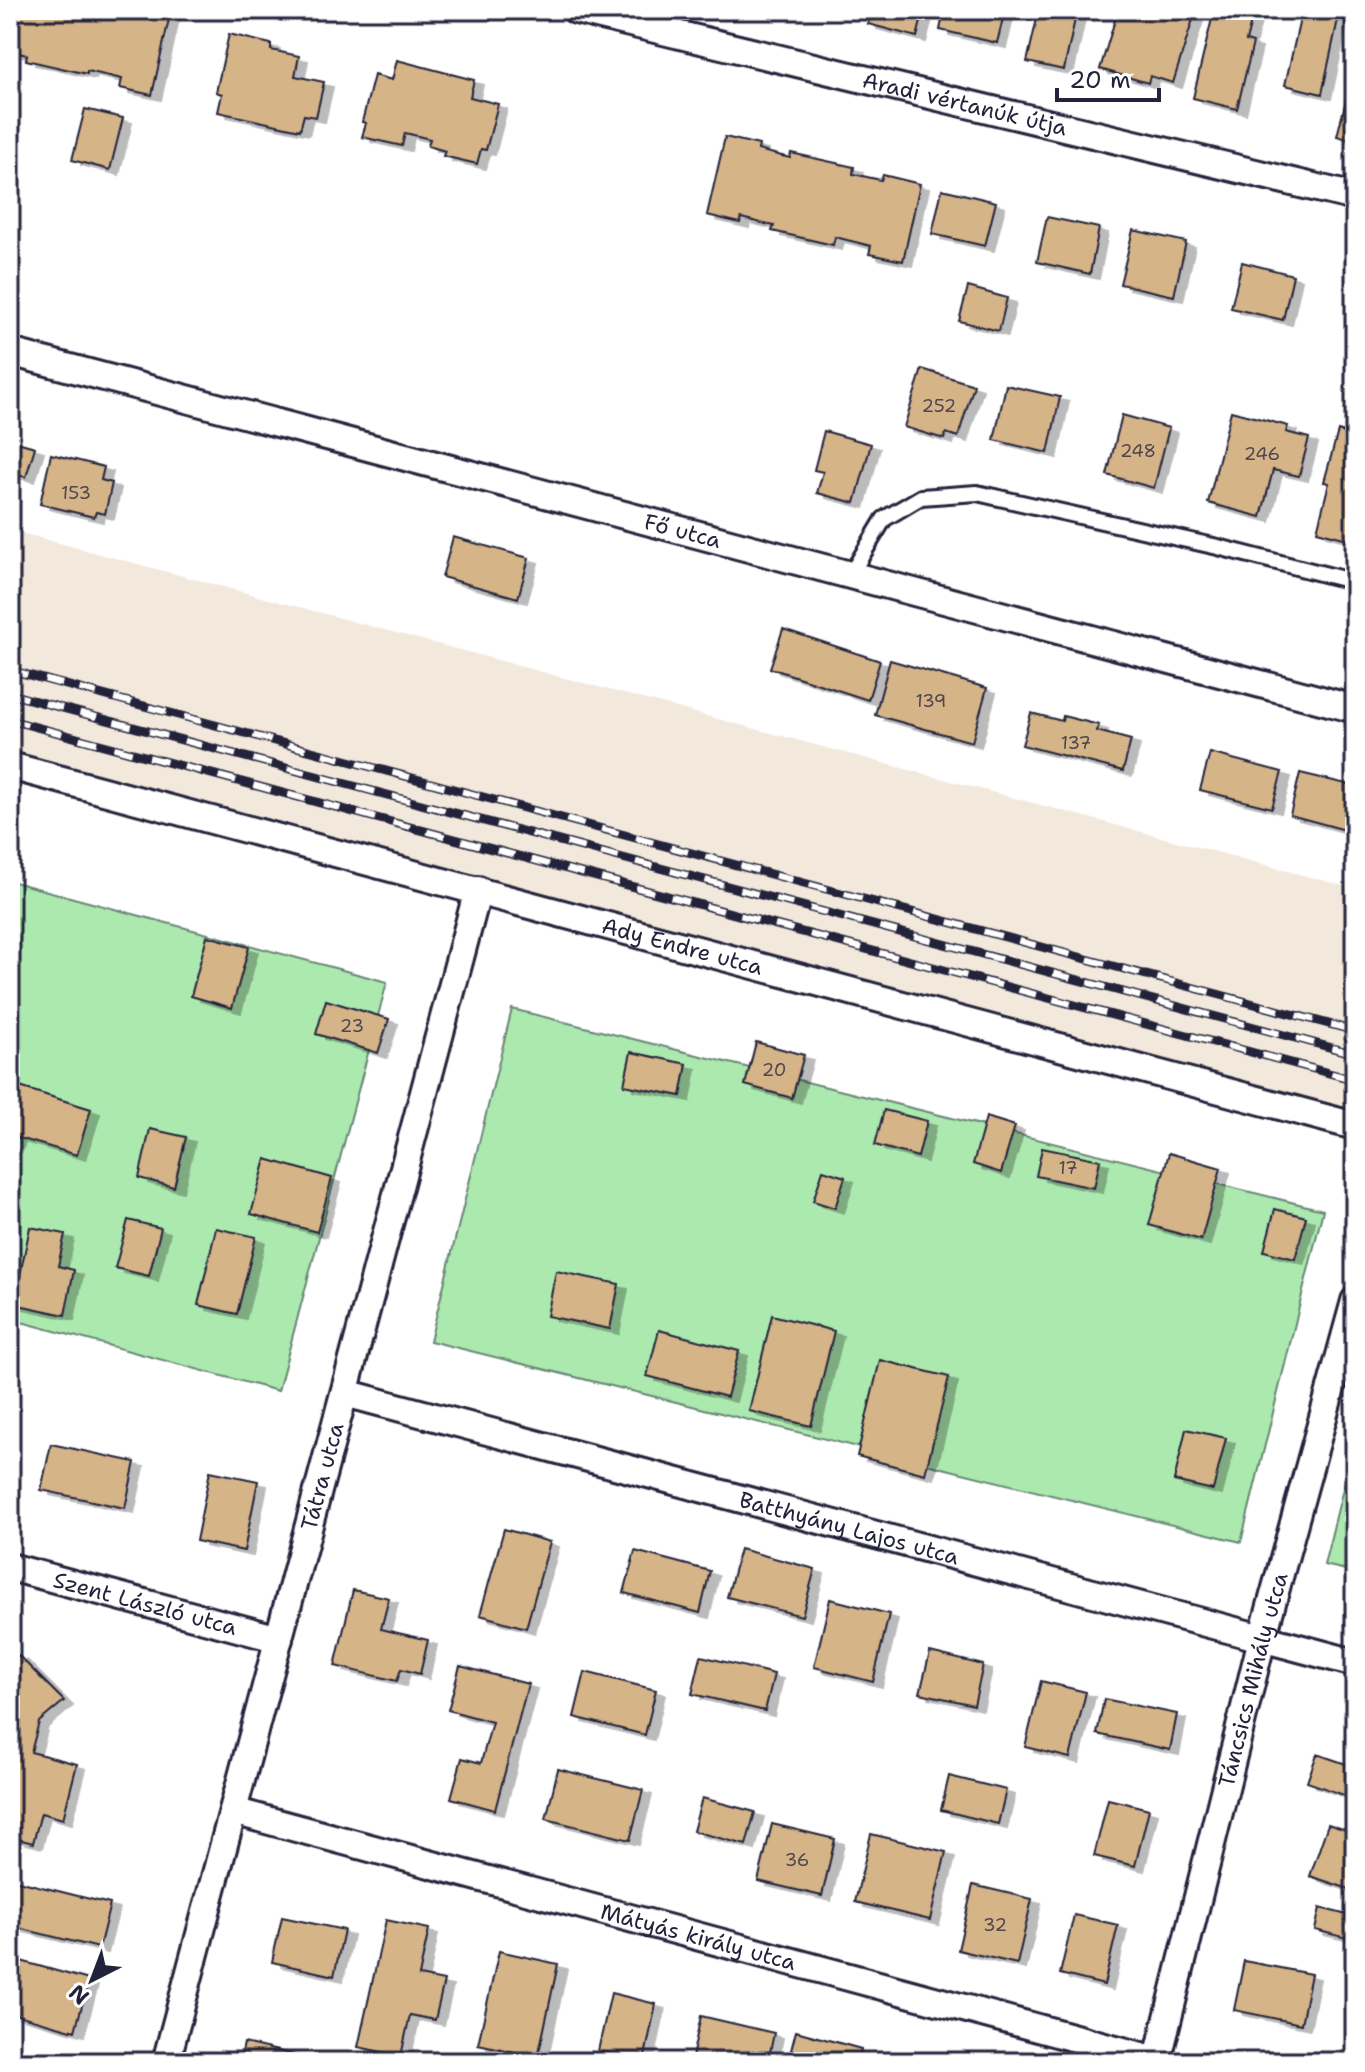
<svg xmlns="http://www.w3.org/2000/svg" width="1365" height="2072" viewBox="0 0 1365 2072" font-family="'Shantell Sans',sans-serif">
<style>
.built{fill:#f2e8db}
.green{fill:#ace9af;stroke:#678675;stroke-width:2}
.building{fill:#d5b488;stroke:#22223b;stroke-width:2;filter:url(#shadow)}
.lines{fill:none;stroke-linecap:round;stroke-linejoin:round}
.service-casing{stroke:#22223b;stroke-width:20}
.minor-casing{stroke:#22223b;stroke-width:32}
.service{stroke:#fff;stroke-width:14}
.minor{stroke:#fff;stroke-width:26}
.rail-casing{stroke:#22223b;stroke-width:9}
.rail{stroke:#fff;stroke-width:6;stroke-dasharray:18;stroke-linecap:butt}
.labels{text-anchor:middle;stroke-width:8;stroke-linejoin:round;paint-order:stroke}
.number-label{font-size:18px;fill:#4f464e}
.street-label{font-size:22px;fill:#22223b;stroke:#fff}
</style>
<defs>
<filter id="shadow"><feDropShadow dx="9" dy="5" stdDeviation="0" flood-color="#0004"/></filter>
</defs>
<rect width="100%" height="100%" fill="#fff"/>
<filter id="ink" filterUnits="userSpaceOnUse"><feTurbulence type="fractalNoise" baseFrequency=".0125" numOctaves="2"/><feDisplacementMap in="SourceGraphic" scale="16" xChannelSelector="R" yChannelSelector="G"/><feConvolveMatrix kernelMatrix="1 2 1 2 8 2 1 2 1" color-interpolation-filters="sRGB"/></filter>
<g filter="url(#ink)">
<path class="built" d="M10 530 1355 889V1133L10 779Z"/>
<path class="green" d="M10 881 387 982 278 1391 10 1319Z
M512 1009 1323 1210 1241 1542 430 1341Z
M1355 1440V1572L1324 1565Z"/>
<path class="building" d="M10 10H171L152 95 120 88 122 79 87 71V74L26 60 27 55 10 51Z
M872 10H924L917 37 868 24Z
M944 10H1005L997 43 940 30Z
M1039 10H1077L1064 70 1027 62Z
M1118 10H1181L1180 12 1194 16 1173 83 1150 76 1148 83 1100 69Z
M1214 10H1254L1246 41 1253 43 1237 109 1193 98Z
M1302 10H1340L1322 94 1285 85Z
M229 34 271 44V50L299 56 295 76 324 82 316 117 304 115 300 130 218 112 222 94 216 92Z
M397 60 474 80 470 97 498 104 486 150 481 149 477 164 443 156 445 151 428 146 430 139 405 133 402 146 362 137 366 123 362 122 374 75 392 80Z
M1350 84 1355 85V141L1337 136Z
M85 109 123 118 110 170 72 160Z
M725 137 759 145 758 150 790 158 791 153 854 167 853 174 881 180 883 175 920 184 903 261 869 254 871 246 835 237 833 245 772 231 774 226 741 218 740 223 707 215Z
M942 189 996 202 985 246 932 234Z
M1047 217 1099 228 1090 274 1037 262Z
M1133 230 1186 242 1174 296 1120 284Z
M1242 262 1293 275 1283 320 1231 308Z
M968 287 1007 298 999 331 959 321Z
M922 369 974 385 958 437 946 433 944 439 904 427Z
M1006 385 1060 397 1048 453 994 440Z
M1231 411 1288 426 1286 432 1309 438 1299 476 1273 470 1261 517 1208 503Z
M1122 415 1169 428 1154 488 1107 475Z
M824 431 871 444 855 503 817 493 823 472 814 470Z
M1338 431 1355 436V541L1317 531 1329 483 1324 482Z
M10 440 35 447 26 477 10 473Z
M51 454 104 467 101 480 112 483 105 514 96 512 94 517 40 504Z
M453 537 529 558 518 598 442 577Z
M783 629 880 661 868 700 770 668Z
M890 660 987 688 972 742 875 715Z
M1031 713 1062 721 1063 716 1099 725 1097 731 1131 740 1123 771 1022 745Z
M1210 753 1282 772 1272 808 1200 790Z
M1300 773 1355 786V808L1349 831 1290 815Z
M207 936 249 947 232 1008 191 996Z
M326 1000 389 1019 378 1053 316 1034Z
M756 1042 804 1055 792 1098 745 1085Z
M631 1052 687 1064 681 1096 624 1085Z
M10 1084 91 1109 77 1155 16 1137 13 1147 10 1146Z
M884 1110 927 1121 918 1157 875 1145Z
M986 1117 1015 1126 1001 1173 973 1164Z
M150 1129 186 1137 174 1187 139 1178Z
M1042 1148 1100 1160 1094 1188 1036 1176Z
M1169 1153 1221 1168 1201 1240 1149 1225Z
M266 1159 332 1178 317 1232 251 1214Z
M823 1170 845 1177 835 1208 813 1201Z
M1275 1209 1306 1217 1295 1259 1264 1251Z
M128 1220 161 1228 149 1276 115 1268Z
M30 1227 65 1234 58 1266 74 1270 65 1315 14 1304Z
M216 1228 256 1237 237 1314 198 1305Z
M556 1271 619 1284 610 1329 547 1316Z
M772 1315 834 1331 811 1426 749 1411Z
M659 1330 739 1351 727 1397 647 1376Z
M880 1360 949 1377 925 1474 857 1456Z
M1186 1429 1226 1438 1213 1490 1174 1481Z
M51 1444 135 1462 125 1508 41 1490Z
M210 1471 258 1481 244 1551 196 1541Z
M504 1529 550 1542 526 1628 480 1615Z
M740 1549 815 1569 802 1616 727 1597Z
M635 1551 710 1571 700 1613 624 1593Z
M353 1590 389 1598 381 1629 428 1640 420 1674 401 1669 397 1681 335 1666Z
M830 1599 889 1614 873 1682 814 1667Z
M930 1652 983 1665 974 1705 920 1693Z
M18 1655 64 1701 39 1722 31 1752 77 1764 63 1819 41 1813 33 1843 10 1837V1662Z
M701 1656 774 1674 765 1711 692 1694Z
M460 1666 528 1684 495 1810 451 1798 462 1758 481 1763 492 1722 448 1710Z
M585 1672 656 1690 645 1735 574 1717Z
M1041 1681 1086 1692 1070 1758 1025 1747Z
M1104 1699 1177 1714 1170 1750 1097 1734Z
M1317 1754 1355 1767V1799L1307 1782Z
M558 1769 643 1790 630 1840 546 1819Z
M949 1776 1006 1790 998 1824 941 1810Z
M702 1798 755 1812 746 1845 693 1831Z
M1108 1799 1149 1809 1135 1866 1094 1856Z
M772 1824 835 1839 822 1896 758 1881Z
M1328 1824 1355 1833V1891L1310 1876Z
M871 1834 946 1852 930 1920 855 1902Z
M10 1879 110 1904 99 1948 10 1926Z
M973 1885 1032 1899 1017 1964 958 1950Z
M1320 1908 1355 1917V1940L1315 1930Z
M1074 1915 1118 1925 1104 1985 1060 1974Z
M282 1917 344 1930 334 1976 272 1962Z
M386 1920 429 1929 419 1976 444 1981 435 2020 410 2015 401 2056 358 2047Z
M499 1951 558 1964 538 2057 478 2044Z
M10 1958 89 1980 75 2031 10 2013Z
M1244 1961 1311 1974 1301 2024 1234 2010Z
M611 1993 656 2004 644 2061 598 2051Z
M1355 2010V2036L1350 2035Z
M701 2016 774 2033 768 2062H691Z
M796 2031 861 2049 858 2062H788Z
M244 2043 312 2059V2062H240Z"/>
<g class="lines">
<g class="service-casing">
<path id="service" d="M849 577 884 519 921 497 977 493 1218 547 1355 582"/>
</g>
<g class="minor-casing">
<g id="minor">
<path id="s1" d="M576 10 1355 197"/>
<path id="s2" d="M10 352 1355 709"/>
<path id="s3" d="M10 766 1355 1126"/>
<path id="s4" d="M345 1393 1355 1663"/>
<path id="s5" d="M10 1567 279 1639"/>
<path id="s6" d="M233 1811 1164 2062"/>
<path id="s7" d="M166 2062 478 890"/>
<path id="s8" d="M1157 2062 1262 1639 1355 1301"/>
</g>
</g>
<use href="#service" class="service"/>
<use href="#minor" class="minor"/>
<g class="rail-casing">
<path id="rail" d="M10 670 1355 1031
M10 694 1355 1054
M10 720 1355 1080"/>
</g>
<use href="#rail" class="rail"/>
</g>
</g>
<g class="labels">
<g class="number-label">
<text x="939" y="412">252</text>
<text x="1138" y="457">248</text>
<text x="1262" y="460">246</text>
<text x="76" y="499">153</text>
<text x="931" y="707">139</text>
<text x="1076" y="749">137</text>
<text x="352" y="1032">23</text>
<text x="774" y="1076">20</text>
<text x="1068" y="1174">17</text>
<text x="797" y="1866">36</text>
<text x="995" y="1931">32</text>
</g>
<g class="street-label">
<text dy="8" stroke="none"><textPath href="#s1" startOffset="400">Aradi vértanúk útja</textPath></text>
<text dy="8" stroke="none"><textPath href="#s2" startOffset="696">Fő utca</textPath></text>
<text dy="8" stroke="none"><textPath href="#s3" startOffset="696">Ady Endre utca</textPath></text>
<text dy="8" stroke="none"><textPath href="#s7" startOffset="606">Tátra utca</textPath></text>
<text dy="8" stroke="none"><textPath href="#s4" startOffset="522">Batthyány Lajos utca</textPath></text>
<text dy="8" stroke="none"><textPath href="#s5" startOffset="140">Szent László utca</textPath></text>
<text dy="8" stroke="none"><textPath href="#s8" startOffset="394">Táncsics Mihály utca</textPath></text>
<text dy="8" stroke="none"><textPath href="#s6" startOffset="482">Mátyás király utca</textPath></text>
</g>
</g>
<rect width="1365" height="2072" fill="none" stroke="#fff" stroke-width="40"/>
<rect x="20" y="20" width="1325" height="2032" fill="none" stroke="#22223b" stroke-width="3" filter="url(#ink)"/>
<g transform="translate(92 1980) rotate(222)" stroke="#ffffff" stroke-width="6" paint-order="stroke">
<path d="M0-6L14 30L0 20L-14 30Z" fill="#22223b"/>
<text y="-12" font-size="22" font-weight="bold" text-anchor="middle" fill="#22223b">N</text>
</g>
<path d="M1057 88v12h102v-12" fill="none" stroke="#22223b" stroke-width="4"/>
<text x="1069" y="88" font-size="24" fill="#22223b" stroke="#ffffff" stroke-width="6" paint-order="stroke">20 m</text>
</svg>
